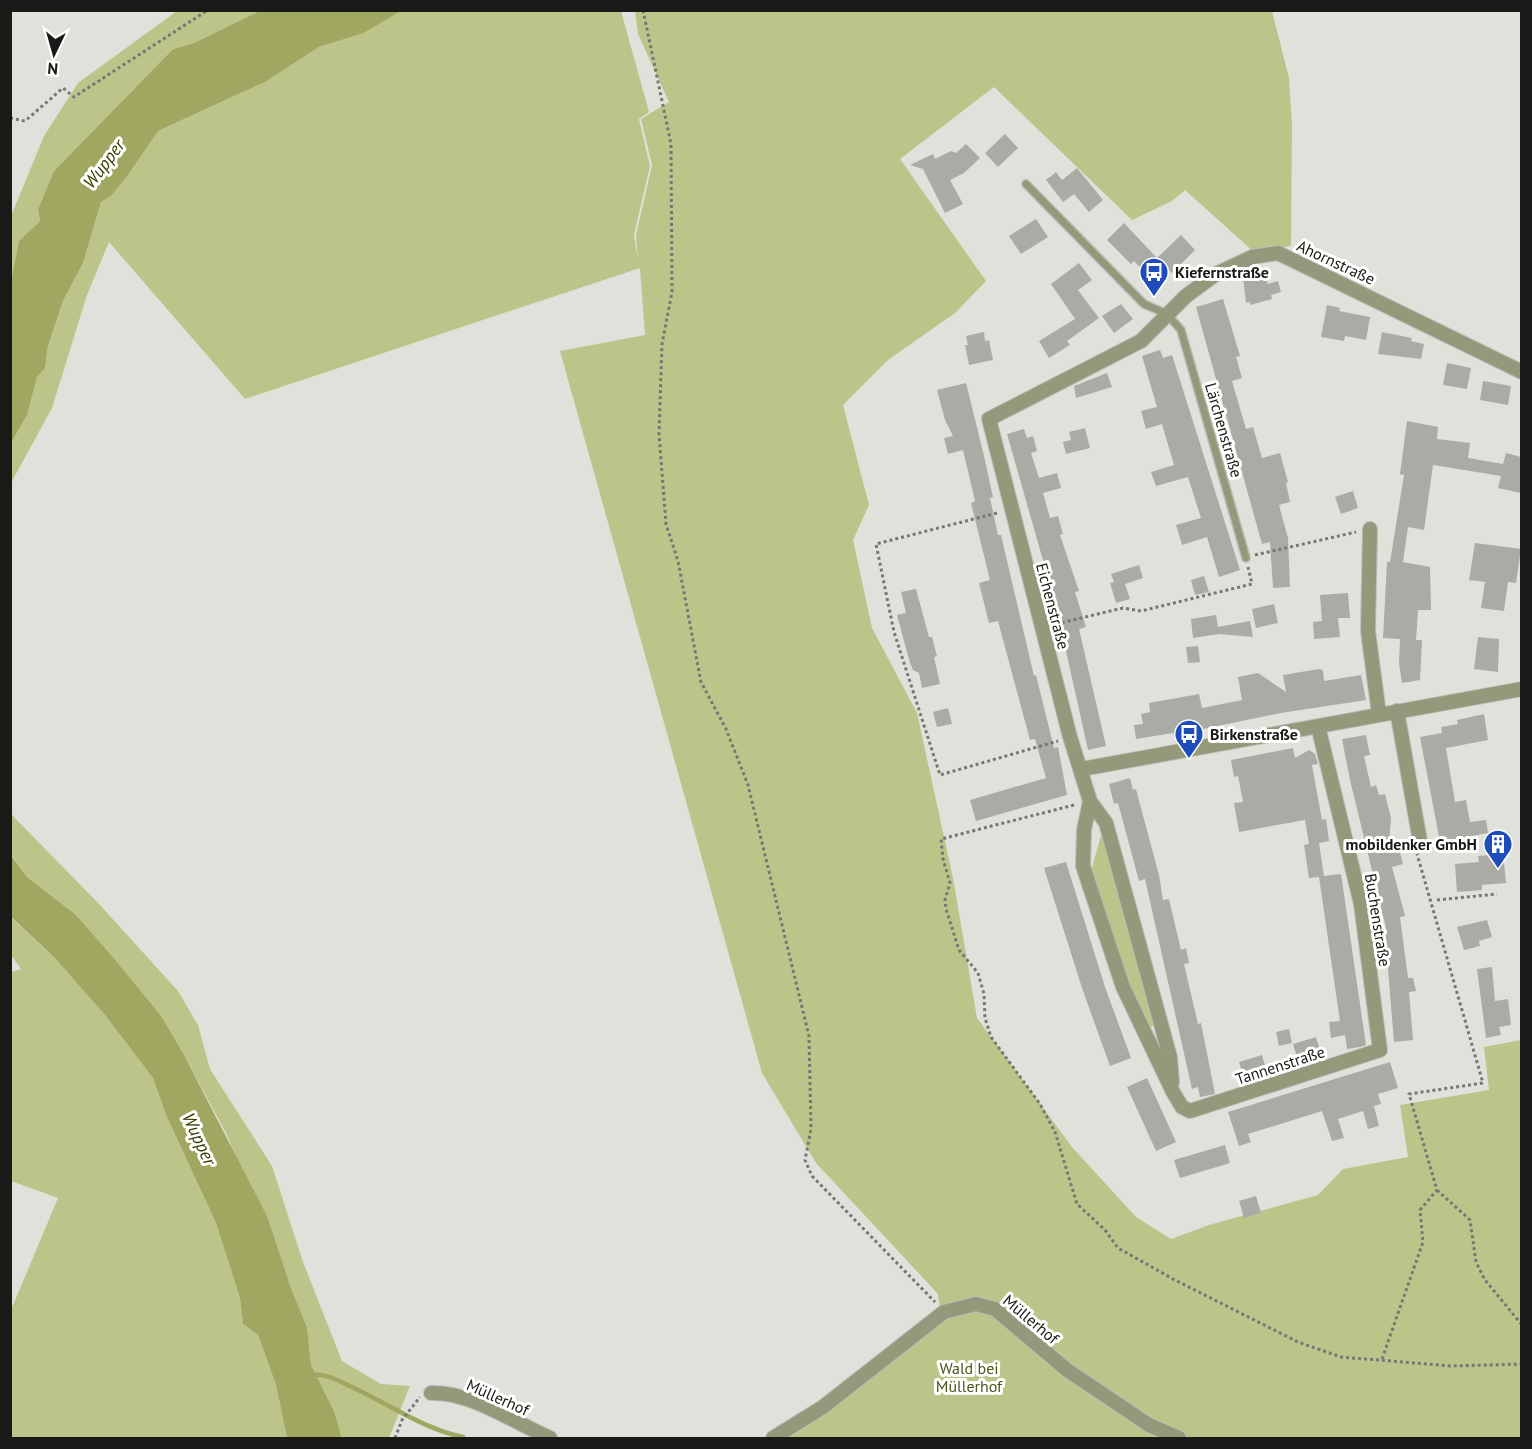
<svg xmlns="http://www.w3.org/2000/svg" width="1532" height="1449" viewBox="0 0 1532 1449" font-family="'PT Sans',sans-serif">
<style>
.green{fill:#bdc48a}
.water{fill:#a0a760}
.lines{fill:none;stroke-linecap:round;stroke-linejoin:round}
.stream{stroke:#a0a760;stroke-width:4.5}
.building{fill:#aaaba5}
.service-casing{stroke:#bcbdb8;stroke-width:10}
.minor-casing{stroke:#bcbdb8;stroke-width:16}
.path{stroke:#767773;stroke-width:3;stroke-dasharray:3 3;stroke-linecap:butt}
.service{stroke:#95997b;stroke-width:7}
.minor{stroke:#95997b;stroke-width:14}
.labels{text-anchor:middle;stroke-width:6;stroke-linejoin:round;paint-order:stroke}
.street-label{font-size:16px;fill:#191917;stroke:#fffffe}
.poi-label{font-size:16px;font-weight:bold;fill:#191917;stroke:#fffffe;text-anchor:start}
.park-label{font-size:16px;fill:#4f531e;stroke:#fffffe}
.water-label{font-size:18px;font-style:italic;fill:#393d03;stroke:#fffffe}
</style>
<rect width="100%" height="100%" fill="#e0e1db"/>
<path class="green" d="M177 11H262L194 43 173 49 54 171 38 209 40 221 19 241 11 282V216L44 136 78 83Z
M401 11H621L649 112 639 119 650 166 634 235 638 260 636 235 652 165 641 119 669 102 638 34 635 11H1272L1289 78 1292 125 1291 246 1254 252 1185 190 1172 201 1132 220 994 87 900 159 986 281 955 313 888 360 843 405 869 505 853 540 872 628 917 713 953 878 977 1018 1072 1147 1136 1217 1171 1239 1209 1225 1318 1195 1343 1169 1408 1157 1400 1105 1489 1090 1484 1047 1521 1040V1438H784L942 1323 938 1294 816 1163 762 1073 560 351 645 335 640 268 245 399 109 242 87 295 52 408 11 483V443L27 415 37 376 45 368 48 346 63 301 83 263 101 202 110 197 158 131 265 82 319 47 364 33Z
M10 813 100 905 178 991 198 1025 210 1069 272 1166 303 1262 342 1361 381 1384 410 1386 389 1438H342L334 1411 311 1365 307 1327 291 1288 268 1218 237 1161 227 1135 184 1055 134 984 75 914 27 877 11 854Z
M1103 828 1156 1024 1148 1028 1117 955 1091 871Z
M10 917 53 956 105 1015 153 1078 166 1115 216 1223 240 1298 243 1324 258 1335 276 1385 287 1438H11V1310L58 1198 11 1181V972L21 969 11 955Z"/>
<path class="water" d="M262 10 401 11 364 33 319 47 265 82 158 131 127 176 110 197 101 202 83 263 63 301 48 346 45 368 37 377 27 415 11 443V282L19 241 40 221 38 209 54 171 173 49 194 43Z
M10 854 27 877 75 914 111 955 161 1016 184 1055 268 1218 291 1288 307 1327 311 1365 334 1411 342 1438H287L276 1385 258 1335 243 1324 240 1298 216 1223 166 1115 153 1078 105 1015 53 956 11 917Z"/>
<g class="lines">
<path class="stream" d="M312 1375C328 1373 342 1383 356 1389 390 1405 426 1430 463 1437"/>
</g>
<path class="building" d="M1005 134 1018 148 998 167 985 153Z
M966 144 980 158 964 173 950 180 963 204 945 213 923 169 910 165 933 154 935 159 951 151 956 153Z
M1077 168 1103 200 1089 212 1074 194 1063 202 1046 180 1056 172 1062 180Z
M1036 219 1048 237 1021 254 1009 236Z
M1124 223 1157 258 1181 235 1195 250 1172 273 1166 267 1152 280 1134 261 1131 264 1107 240Z
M1079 263 1092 280 1078 290 1099 318 1067 341 1070 345 1049 358 1039 341 1075 319 1051 284Z
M1264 273 1268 284 1278 281 1281 292 1271 295 1272 299 1250 305V302L1246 303 1243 278Z
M1223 299 1240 356 1236 357 1242 378 1232 381 1246 429 1253 427 1262 458 1280 453 1288 482 1286 483 1290 502 1279 505 1288 538 1290 587 1273 588 1270 542 1262 544 1196 307Z
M1121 304 1133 319 1114 333 1102 316Z
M1327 305 1340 308 1339 311 1370 317 1366 340 1345 336 1344 341 1321 337Z
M984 332 985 341 989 340 993 360 969 365 965 345H968L966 336Z
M1382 332 1412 338 1411 341 1424 344 1421 359 1378 354Z
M1160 350 1163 358 1172 355 1240 570 1219 577 1207 537 1182 545 1176 525 1201 518 1188 477 1156 486 1151 472 1174 465 1162 424 1146 429 1141 411 1157 407 1142 356Z
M1447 363 1471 368 1467 389 1443 385Z
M1107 373 1112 387 1076 398 1074 386Z
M1483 381 1511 386 1508 405 1480 400Z
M966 383 984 456 993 497 990 498 998 535H1001L1034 676 1036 675 1054 748 1058 747 1067 795 976 821 970 800 1046 778 1035 739 1030 740 998 621 989 623 979 583 990 580 971 503 975 501 963 450 948 454 944 438 953 436 945 420 937 390Z
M1407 421 1438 427 1437 439 1470 443 1468 458 1503 464 1506 453 1521 457V493L1498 488 1501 476 1433 465 1424 530 1408 527 1403 562 1430 567 1431 610H1418L1416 640H1422L1420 680 1402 683 1399 663 1400 639 1383 638 1387 562H1390L1404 475 1400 474Z
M1085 428 1090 448 1066 454 1063 442 1071 440 1069 432Z
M1024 429 1027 438 1033 436 1037 451 1031 453 1039 478 1057 473 1061 488 1043 493 1050 518 1058 516 1063 534 1060 535 1079 591 1075 592 1086 627 1079 629 1106 746 1088 750 1056 606 1007 434Z
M1353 491 1358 508 1341 514 1335 497Z
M1475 543 1521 549 1516 583 1508 582 1504 611 1481 608 1485 582 1469 580Z
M1139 565 1143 578 1125 584 1130 599 1116 603 1110 583 1114 582 1111 574Z
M1204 576 1209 592 1195 595 1191 580Z
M916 589 929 637H932L937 656 934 657 940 684 922 688 919 673 913 670 910 663 897 615 906 613 901 592Z
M1348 593 1350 618H1338L1340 637 1314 639 1313 622 1322 621 1320 595Z
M1274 604 1278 623 1256 628 1252 609Z
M1216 615 1218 627 1250 621 1253 637 1219 634 1193 638 1191 619Z
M1478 637 1499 639 1498 672 1474 669Z
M1198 646 1200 662 1188 663 1186 647Z
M1319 669 1323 670 1324 681 1361 675 1366 700 1281 713 1174 735 1173 733 1136 739 1134 725 1143 724 1141 714 1150 712 1149 703 1199 694 1202 708 1242 700 1238 677 1258 673 1286 692 1283 675Z
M948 708 952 724 937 727 933 712Z
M1484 714 1488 740 1446 748 1455 802 1466 800 1470 822 1486 820 1488 833 1440 842 1420 737 1442 733 1441 727 1458 724 1457 720Z
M1366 735 1370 755 1364 756 1371 787 1376 785 1379 795 1385 794 1391 818 1389 844 1397 842 1403 864 1392 867 1405 916 1400 917 1408 978H1413L1416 991 1409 992 1413 1040 1394 1042 1385 932H1387L1350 780 1342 739Z
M1293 748 1295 758 1309 750 1315 754 1318 764 1312 765 1322 820 1326 819 1329 841 1319 843 1324 876 1341 874 1366 1045 1360 1047 1347 1049 1345 1035 1331 1038 1329 1022 1340 1021 1319 877 1309 878 1304 845 1309 844 1305 820 1239 832 1234 803 1243 802 1238 776 1234 777 1231 760Z
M1130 778 1133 790 1136 789 1138 797 1159 875 1163 900 1169 899 1181 950 1186 948 1189 963 1184 964 1198 1024 1201 1023 1215 1094 1200 1097 1198 1087 1192 1089 1145 879 1139 881 1118 803 1114 804 1109 784Z
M1503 854 1506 883 1482 885V890L1457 892 1455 864 1479 862 1478 856Z
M1066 862 1105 987 1131 1058 1110 1066 1082 988 1044 868Z
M1487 920 1492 937 1479 941 1480 946 1464 950 1457 927Z
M1492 967 1495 1001 1508 999 1511 1025 1499 1027 1501 1035 1486 1038 1477 969Z
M1289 1029 1292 1043 1279 1046 1276 1032Z
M1316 1037 1322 1056 1299 1063 1293 1044Z
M1262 1055 1267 1073 1244 1080 1239 1062Z
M1390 1062 1398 1088 1378 1094 1381 1104 1374 1106 1379 1126 1368 1129 1363 1111 1338 1119 1344 1138 1332 1141 1322 1111 1248 1134 1251 1142 1239 1146 1228 1112Z
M1147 1078 1176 1142 1156 1151 1127 1087Z
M1225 1145 1230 1163 1180 1178 1174 1160Z
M1256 1196 1261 1213 1244 1218 1239 1201Z"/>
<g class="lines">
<g class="service-casing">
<path id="service" d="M1026 184 1144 304 1167 314 1181 330 1246 558"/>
</g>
<g class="minor-casing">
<path id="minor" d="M1370 529 1368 631 1379 714
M1397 711 1420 841
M1318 726 1361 904 1380 1050 1190 1111 1182 1107 1173 1092 1123 987 1083 866 1084 830 1090 801 1070 737 989 419 1141 341 1186 296 1216 274 1252 257 1278 253 1522 372
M1082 769 1522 689
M1090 801 1106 823 1170 1057 1172 1082
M431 1393C472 1392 513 1422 550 1438
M773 1438 823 1407 944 1312 976 1304 995 1309 1067 1370 1149 1425 1179 1438"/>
</g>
<path class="path" d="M643 10 671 144 672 292 662 344 659 434 666 524 678 561 701 682 726 729 748 785 809 1036 811 1129 805 1160 812 1176 935 1302
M10 118 25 121 63 88 74 97 208 10
M997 513 876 544 894 632 940 775 1058 741
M1255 555 1356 532
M1056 624 1123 608 1141 611 1252 584 1248 567
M1074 805 941 839 943 859 950 883 945 900 946 909 959 950 978 973 984 994 985 1018 991 1037 1040 1104 1055 1132 1077 1204 1105 1230 1118 1248 1173 1279 1298 1342 1341 1357 1451 1366 1522 1364
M1437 900 1497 894
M1437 1190 1470 1220 1476 1262 1485 1280 1522 1325
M1382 1359 1423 1242 1420 1210 1437 1190 1409 1094 1483 1083 1417 854
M395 1438 402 1420 420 1397
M1520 1438 1522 1437"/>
<use href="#service" class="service"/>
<use href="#minor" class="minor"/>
</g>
<defs>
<g id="bus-pin" transform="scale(1.5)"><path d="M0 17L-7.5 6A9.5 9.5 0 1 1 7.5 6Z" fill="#1e4cba" stroke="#fffffe"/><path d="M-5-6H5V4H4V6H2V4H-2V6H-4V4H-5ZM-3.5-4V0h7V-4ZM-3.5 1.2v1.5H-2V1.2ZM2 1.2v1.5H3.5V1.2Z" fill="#fff"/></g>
<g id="building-pin" transform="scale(1.5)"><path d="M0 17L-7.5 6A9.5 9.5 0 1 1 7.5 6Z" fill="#1e4cba" stroke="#fffffe"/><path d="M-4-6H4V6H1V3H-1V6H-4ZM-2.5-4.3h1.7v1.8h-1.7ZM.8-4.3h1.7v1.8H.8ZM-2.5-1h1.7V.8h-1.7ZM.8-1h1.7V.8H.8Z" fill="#fff"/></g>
</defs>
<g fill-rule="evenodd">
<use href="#bus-pin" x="1154" y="272"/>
<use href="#bus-pin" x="1189" y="734"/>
<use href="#building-pin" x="1498" y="844"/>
</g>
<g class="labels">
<g class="street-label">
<text transform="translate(1336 262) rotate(25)" y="6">Ahornstraße</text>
<text transform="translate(1224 430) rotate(74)" y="6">Lärchenstraße</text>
<text transform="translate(1053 606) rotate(75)" y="6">Eichenstraße</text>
<text transform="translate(1378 920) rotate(81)" y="6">Buchenstraße</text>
<text transform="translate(1280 1065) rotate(-18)" y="6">Tannenstraße</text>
<text transform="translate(1031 1319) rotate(40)" y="6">Müllerhof</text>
<text transform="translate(498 1397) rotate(24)" y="6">Müllerhof</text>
</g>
<g class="poi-label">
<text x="1175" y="278">Kiefernstraße</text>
<text x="1210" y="740">Birkenstraße</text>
<text x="1477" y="850" text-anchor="end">mobildenker GmbH</text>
</g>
<g class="park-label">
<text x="969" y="1374">Wald bei<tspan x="969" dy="18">Müllerhof</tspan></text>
</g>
<g class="water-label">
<text transform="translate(104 164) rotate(-53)" y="6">Wupper</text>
<text transform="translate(199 1139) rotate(65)" y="6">Wupper</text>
</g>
</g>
<rect width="1532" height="1449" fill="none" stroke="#191917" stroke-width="24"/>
<g transform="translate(54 54) rotate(185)" stroke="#fffffe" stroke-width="4.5" paint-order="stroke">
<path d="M0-4.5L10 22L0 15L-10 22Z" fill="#191917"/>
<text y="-9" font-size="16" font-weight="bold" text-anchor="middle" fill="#191917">N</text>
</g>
</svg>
